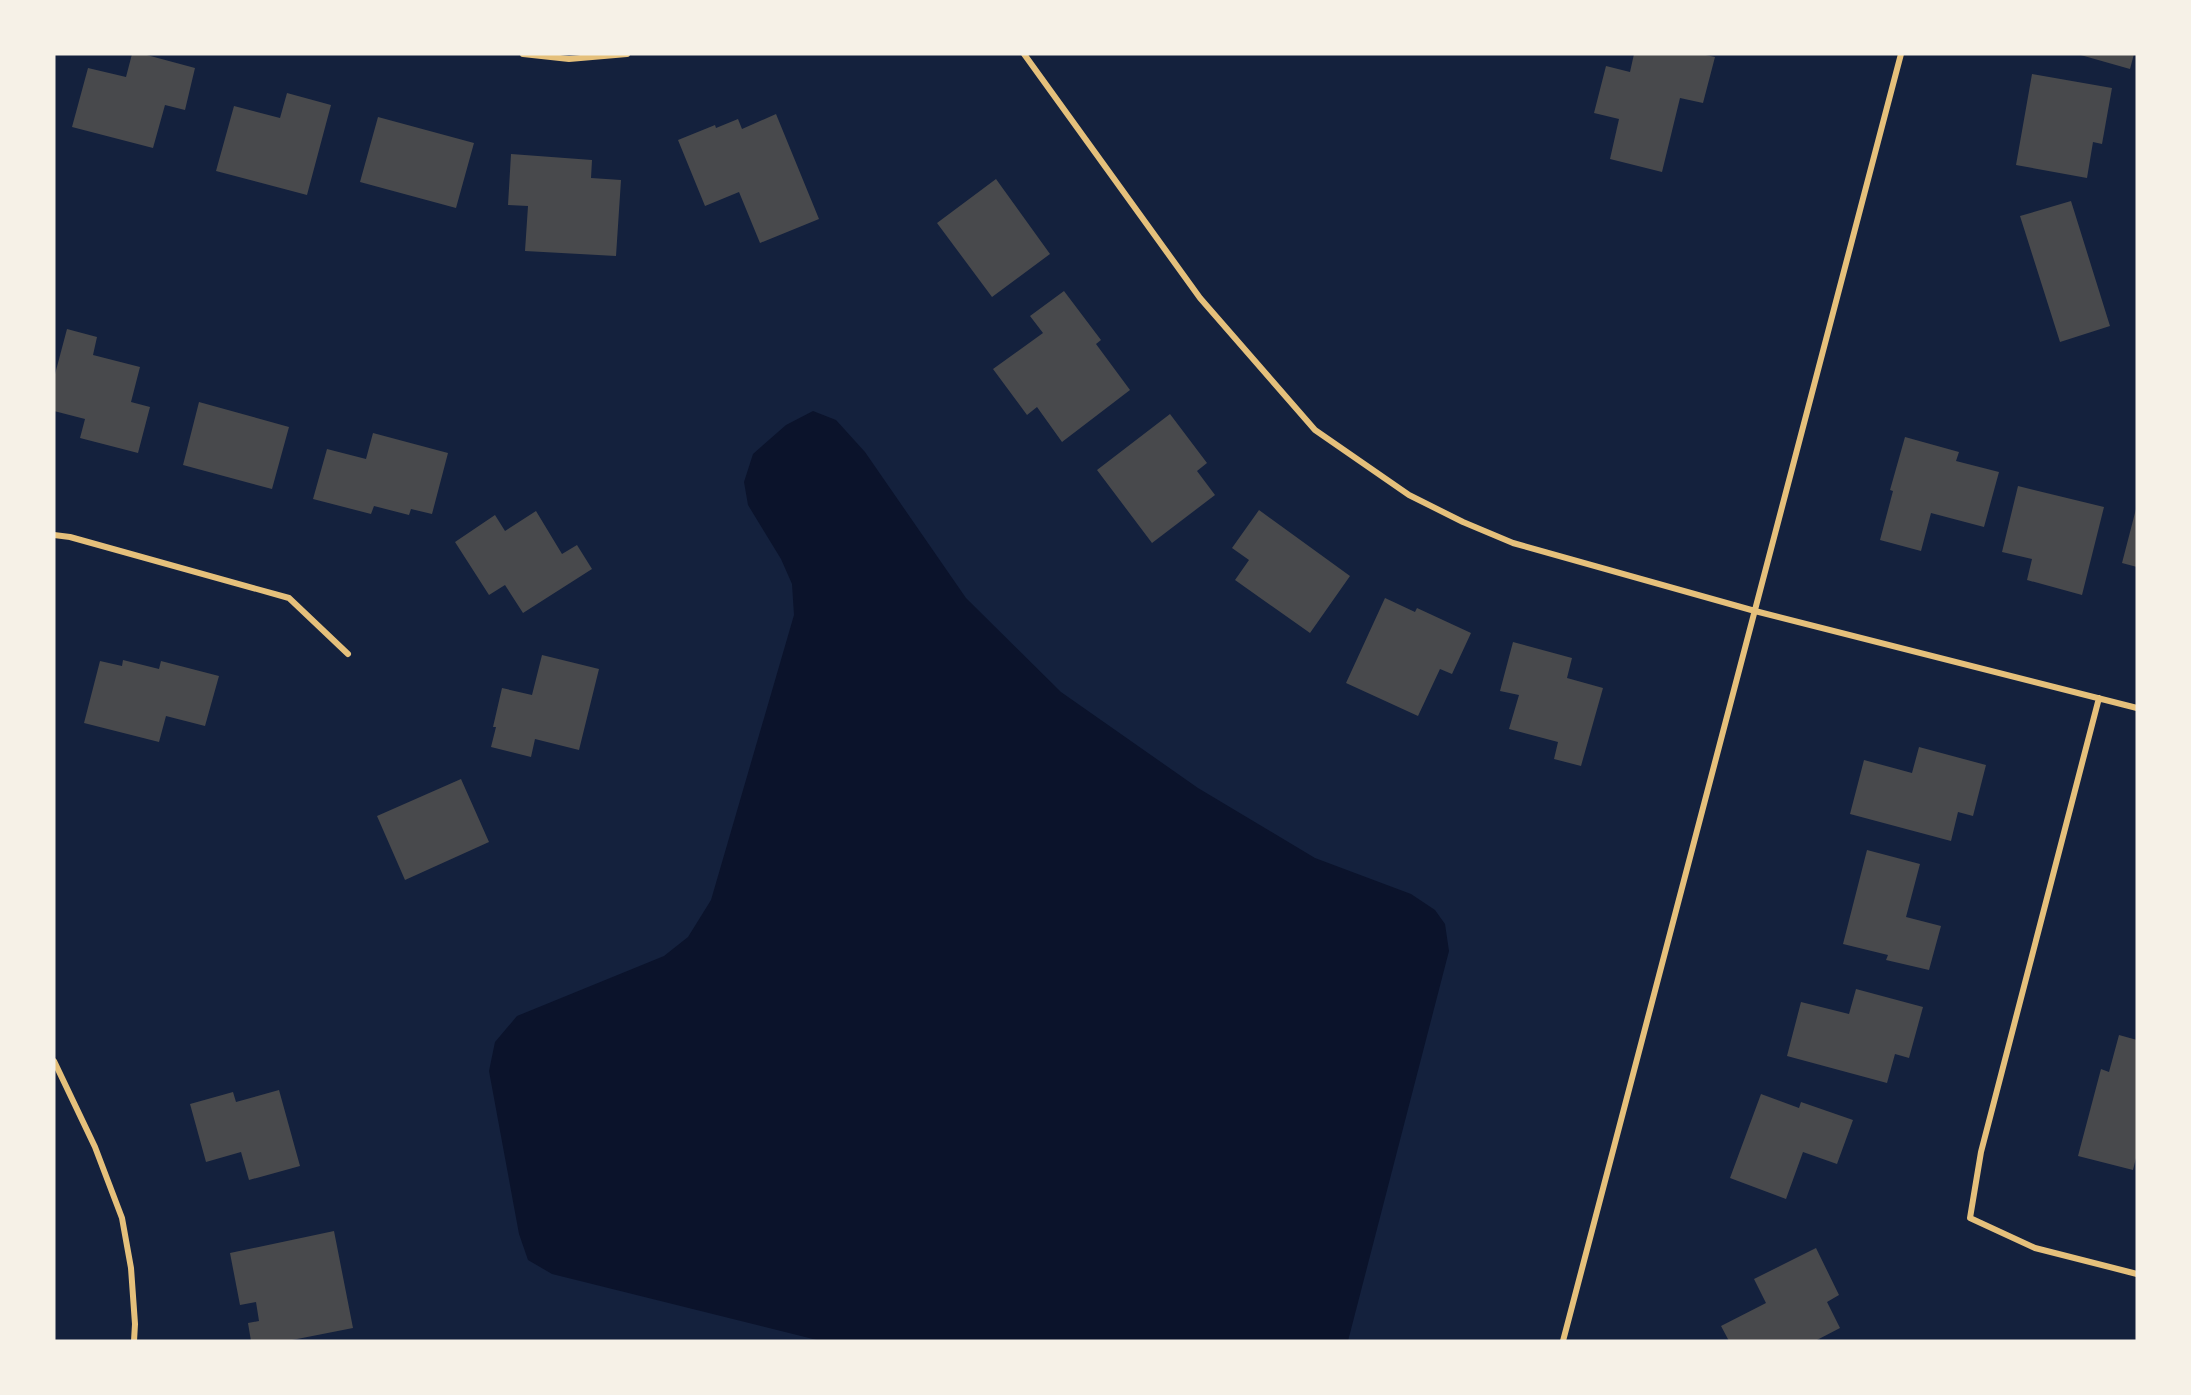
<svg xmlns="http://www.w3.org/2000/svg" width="2191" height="1395" viewBox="0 0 2191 1395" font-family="'IBM Plex Sans',sans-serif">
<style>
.water{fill:#0b132b}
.building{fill:#48494c}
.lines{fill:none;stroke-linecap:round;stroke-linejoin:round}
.minor{stroke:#e5c07b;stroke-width:6}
</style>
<rect width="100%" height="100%" fill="#14213d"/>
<path class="water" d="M813 411 836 420 865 452 966 598 1061 692 1198 788 1315 858 1411 894 1435 910 1445 924 1449 951 1348 1341H821L552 1274 528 1260 519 1234 489 1071 495 1042 517 1016 664 956 688 937 711 900 794 615 792 584 781 559 748 505 744 482 753 454 786 425Z"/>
<path class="building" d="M132 54H143L195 68 185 110 165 105 153 148 72 127 88 68 126 77Z
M1634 54H1701L1715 57 1703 103 1680 98 1662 172 1610 159 1619 119 1594 113 1606 66 1630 72Z
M2077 54H2134L2130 69Z
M2032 74 2112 88 2102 144 2093 142 2087 178 2016 165Z
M287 93 331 105 307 195 216 171 234 106 280 118Z
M776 114 819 219 760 243 739 192 705 206 678 140 715 125 716 128 738 119 742 129Z
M378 117 474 143 456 208 360 182Z
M511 154 592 160 591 178 621 180 616 256 525 251 528 206 508 205Z
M996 179 1050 254 992 297 937 223Z
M2071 201 2110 326 2060 342 2020 216Z
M1064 291 1101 340 1096 344 1130 390 1062 442 1037 407 1027 415 993 369 1043 333 1030 316Z
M67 329 97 337 93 355 140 367 131 402 150 407 138 453 80 438 85 419 54 411V378Z
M199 402 289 427 272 489 183 465Z
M1170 414 1207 463 1197 471 1215 495 1152 543 1097 470Z
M373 433 448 453 432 514 411 509 409 515 374 506 371 514 313 499 327 449 366 459Z
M1905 437 1959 452 1956 461 1999 472 1984 527 1931 513 1921 551 1880 540 1893 491 1890 490Z
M2018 486 2104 507 2082 595 2027 580 2032 559 2002 552Z
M2136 509H2137V567L2122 563Z
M1259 510 1350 576 1310 633 1235 580 1249 560 1232 548Z
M536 511 562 554 577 545 592 569 523 613 505 585 489 595 455 542 495 515 505 531Z
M1385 598 1415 612 1417 608 1471 633 1452 674 1440 669 1418 716 1346 683Z
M1513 642 1572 658 1567 678 1603 688 1581 766 1554 759 1558 742 1509 729 1519 695 1500 691Z
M542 655 599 669 579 750 535 739 531 757 491 747 496 727H493L502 688 532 695Z
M123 660 159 669 161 661 219 676 205 726 166 716 159 742 84 723 100 661 122 666Z
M1919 747 1986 765 1973 816 1958 812 1951 841 1850 814 1864 760 1912 773Z
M461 779 489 842 405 880 377 816Z
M1867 850 1920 864 1906 917 1941 926 1929 970 1886 960 1888 955 1843 944Z
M1856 989 1923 1007 1909 1058 1895 1054 1887 1083 1787 1056 1801 1002 1849 1014Z
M2119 1035 2137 1040V1154L2133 1170 2078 1156 2101 1069 2109 1072Z
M279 1090 300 1166 249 1180 241 1152 206 1162 190 1104 233 1092 236 1102Z
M1761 1094 1799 1108 1801 1102 1853 1120 1837 1164 1803 1152 1786 1199 1730 1178Z
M334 1231 353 1328 287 1341H251L248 1323 259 1321 256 1302 240 1305 230 1253Z
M1816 1248 1839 1295 1827 1302 1840 1328 1815 1341H1729L1721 1326 1766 1303 1754 1279Z"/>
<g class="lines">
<path class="minor" d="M523 54 569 59 627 54
M1024 54 1200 298 1315 430 1409 495 1463 522 1513 543 1755 611 2137 708
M54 535 70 537 289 598 348 654
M2099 698 1981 1152 1970 1218 2035 1248 2137 1274
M54 1061 95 1147 122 1218 131 1268 135 1324 134 1341
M1563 1341 1901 54"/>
</g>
<rect width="2191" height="1395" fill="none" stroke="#f6f1e7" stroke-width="111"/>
</svg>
